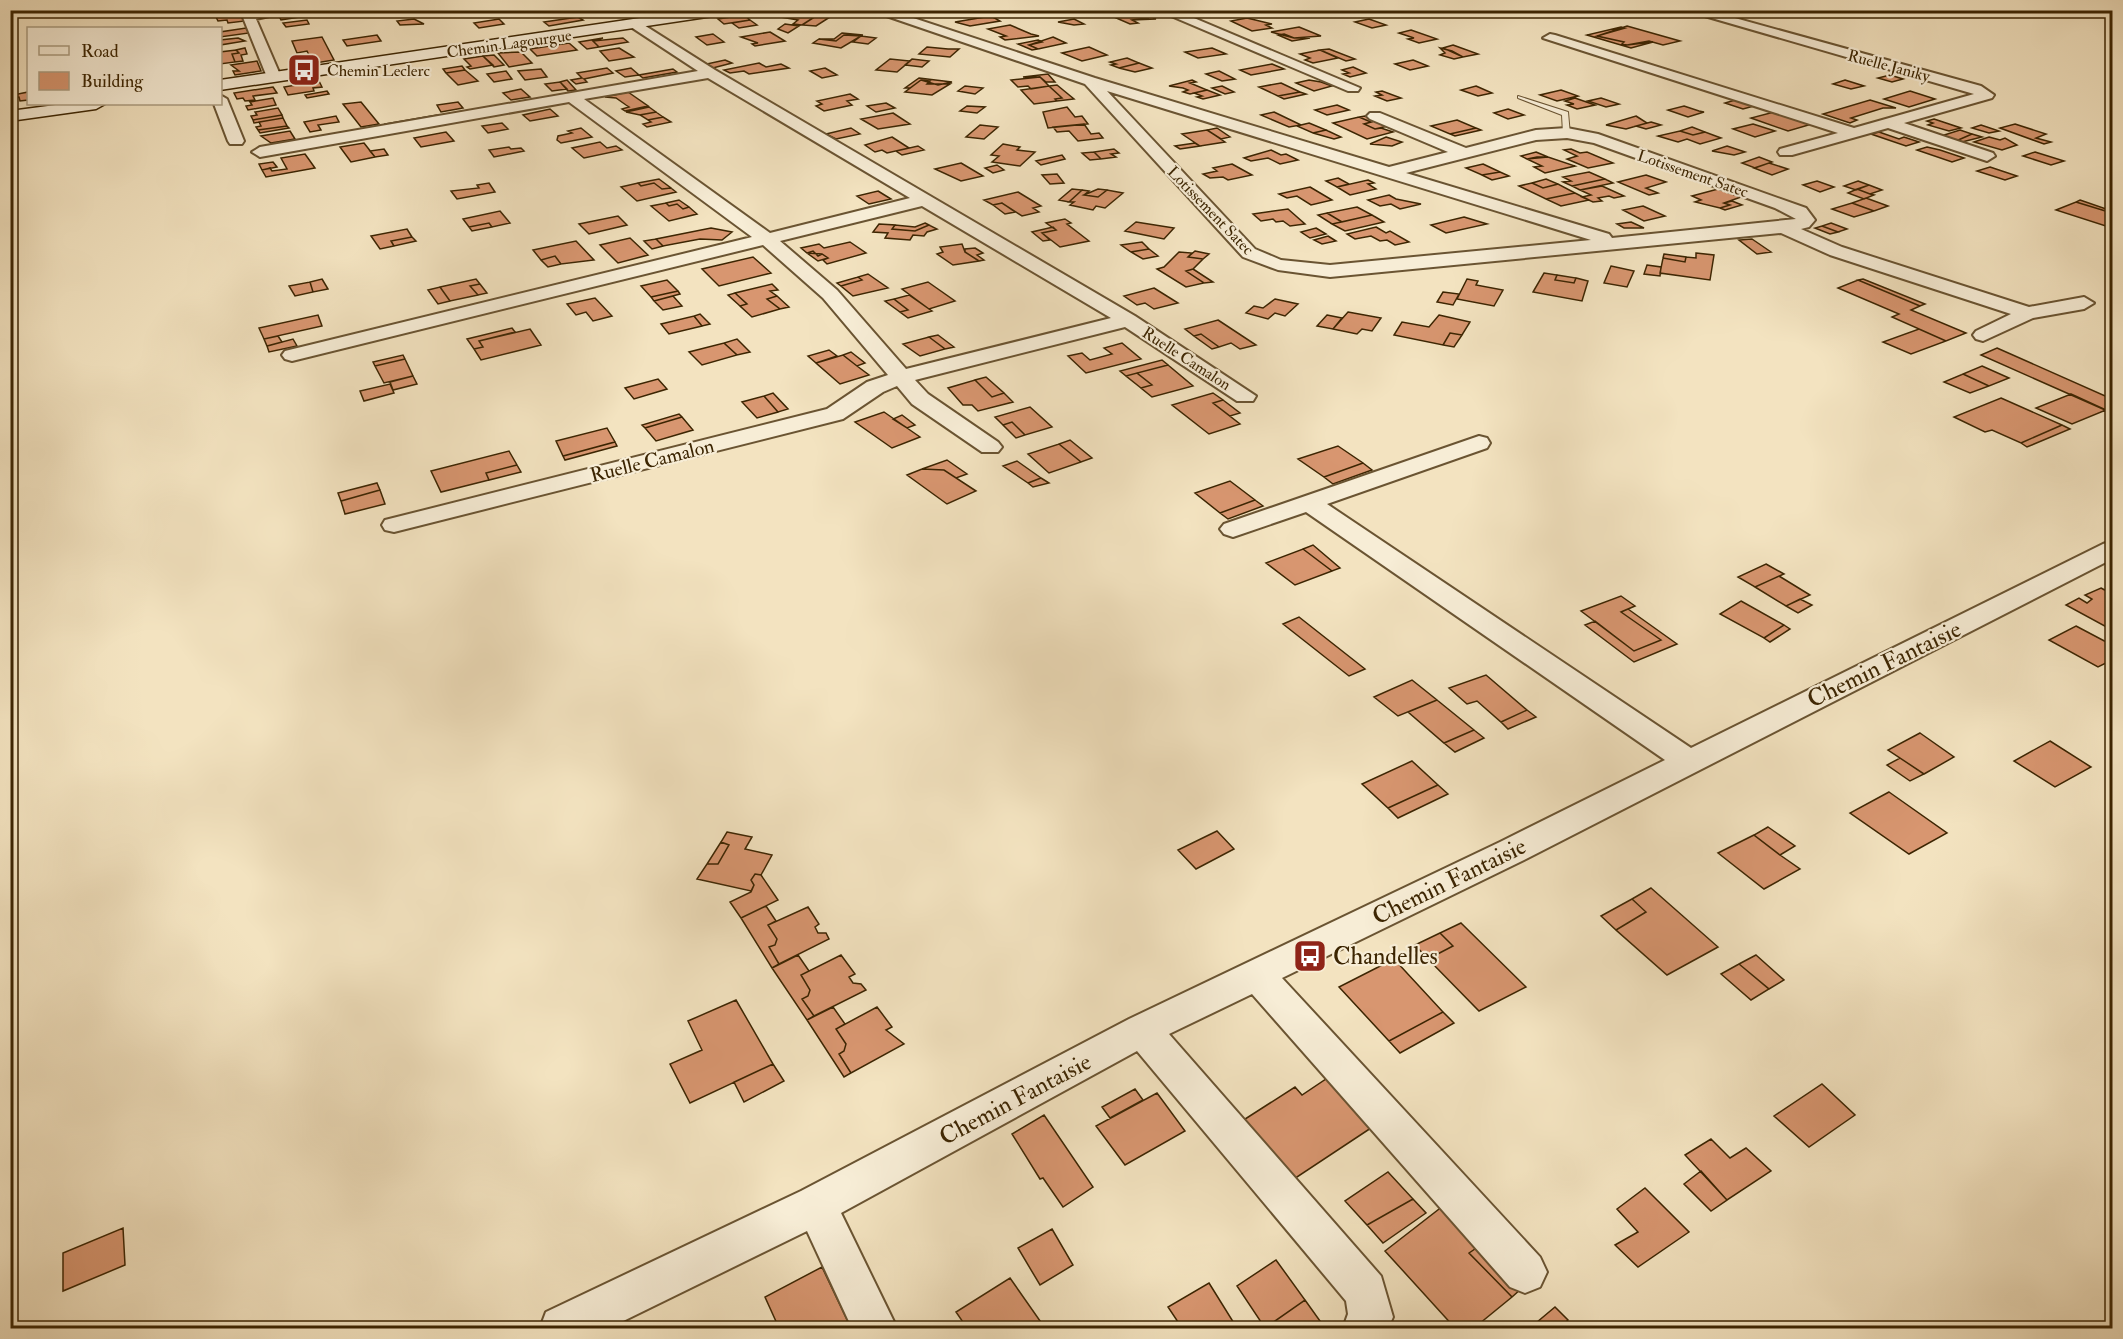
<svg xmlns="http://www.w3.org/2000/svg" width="2123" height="1339" viewBox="0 0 2123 1339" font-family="'IM FELL Double Pica',serif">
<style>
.building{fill:#d89670;stroke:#3c2502;stroke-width:1.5}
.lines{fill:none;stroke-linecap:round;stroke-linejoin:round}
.lane-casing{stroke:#6a5432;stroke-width:2}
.street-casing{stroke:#6a5432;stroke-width:4}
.secondary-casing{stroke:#3c2502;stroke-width:3}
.lane{fill:#f7edd6;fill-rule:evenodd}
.street{fill:#f7edd6;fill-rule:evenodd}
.secondary{fill:#f7edd6;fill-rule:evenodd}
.labels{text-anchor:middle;stroke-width:4.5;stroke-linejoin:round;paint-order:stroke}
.far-street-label{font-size:16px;fill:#3c2502;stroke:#f7edd6}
.far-poi-label{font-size:16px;fill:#3c2502;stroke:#f7edd6;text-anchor:start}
.street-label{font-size:20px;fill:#3c2502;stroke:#f7edd6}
.near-street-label{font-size:24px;fill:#3c2502;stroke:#f7edd6}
.near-poi-label{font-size:24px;fill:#3c2502;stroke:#f7edd6;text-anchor:start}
</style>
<rect width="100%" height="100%" fill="#f3e3c0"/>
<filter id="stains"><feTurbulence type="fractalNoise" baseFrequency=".00333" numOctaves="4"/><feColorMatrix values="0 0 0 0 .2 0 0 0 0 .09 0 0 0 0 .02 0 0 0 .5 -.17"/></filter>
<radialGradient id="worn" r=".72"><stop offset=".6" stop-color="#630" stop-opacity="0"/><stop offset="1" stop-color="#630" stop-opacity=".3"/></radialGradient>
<path class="building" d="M309 10 313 15 281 20 279 16Z
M640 10 643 13 622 17 617 13Z
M1056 10 1063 14 1051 16 1036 12Z
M1142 12 1156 19 1132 20 1147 18 1137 13Z
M788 13 798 14 795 16H816L802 25 793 24 798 20 781 17Z
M1137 13 1147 18 1132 20 1138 23 1130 24 1114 17Z
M229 15 242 16 245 21 228 23 227 20 218 21 216 17Z
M744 15 750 20 724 24 718 19Z
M816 16 830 17 816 26 802 25Z
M991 16 1000 21 970 26 955 22Z
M578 17 583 20 549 26 544 22Z
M1247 18 1272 24 1266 25 1272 28 1252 31 1231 21Z
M414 19 424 24 400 25 397 21Z
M499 19 504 24 479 28 474 23Z
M1074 19 1084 24 1074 25 1058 22Z
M1369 19 1386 25 1372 28 1355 22Z
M307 20 309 24 286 27 283 23Z
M750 20 757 25 739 28 732 23Z
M785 24 799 26 788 33 778 29Z
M1010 25 1031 34 1039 36 1005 40 1000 37 1006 36 988 29Z
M1627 26 1680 41 1663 45 1649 41 1627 45 1622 44 1624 42 1597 36Z
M1299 27 1321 36 1294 38 1271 32Z
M1621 27 1625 28 1597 36 1624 42 1622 44 1627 45 1653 42 1631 48 1587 35Z
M246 28 249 33 220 37V32Z
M1411 30 1437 39 1419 43 1408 39 1414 38 1399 33Z
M770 32 785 41 755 46 752 44 758 43 741 37Z
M842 33 863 35H844L836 41 819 39H834Z
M713 34 724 42 707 45 696 37Z
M1284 34 1294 38H1310L1292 41 1278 35Z
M377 35 381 41 347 46 343 40Z
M844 35 861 36 841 48 813 43 819 39 836 41Z
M861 36 876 38 868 44 853 42Z
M322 37 334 60 303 65 301 59 310 57 307 51 297 53 292 41Z
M1053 37 1066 43 1038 49 1029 45Z
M238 38 245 41 220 45V40Z
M603 38 593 41 599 47 587 49 579 42Z
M623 38 628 42 599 47 593 41Z
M1038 40 1042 42 1029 45 1038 49 1032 50 1018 44Z
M569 43 577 50 537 56 530 49Z
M1453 45 1478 54 1463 57 1443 48Z
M927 47 948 49H959L950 57 919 54Z
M1089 47 1107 55 1082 61 1062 53Z
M245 48 247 54 241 55 243 61 235 62 232 54 239 53 236 50Z
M619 48 634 57 609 61 600 51Z
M1212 48 1226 54 1198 58 1185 52Z
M1440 48 1452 51 1463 57 1454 59 1440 55 1445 53Z
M1329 49 1355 59 1346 61 1320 50Z
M236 50 239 53 232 54 235 62 220 64V52Z
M1320 50 1338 58 1313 63 1305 60 1310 58 1300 54Z
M521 52 532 63 509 67 498 53Z
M494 55 504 65 494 67 483 56Z
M483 56 493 65 470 69 467 67 471 66 464 59Z
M1127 58 1139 63 1119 68 1111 65 1116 64 1110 62Z
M890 59 910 61 897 72 876 70Z
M912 59 929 61 922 67 905 65Z
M725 60 732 63 709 69 702 65Z
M1413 60 1428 66 1410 70 1395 64Z
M257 61 261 71 235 75 233 71H239L231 65Z
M759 63 766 67 781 64 789 68 749 74 744 71 730 73 724 70Z
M1139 63 1152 68 1135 72 1119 68Z
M1272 64 1284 69 1251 75 1240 70Z
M462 66 465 70 446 73 443 69Z
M1353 67 1366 73 1350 77 1343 74 1349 73 1342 70Z
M607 68 613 73 584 79 587 82 576 84 571 80 582 78 577 73Z
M631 68 639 75 625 77 616 71Z
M825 68 837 75 822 78 810 71Z
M541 69 547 77 525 80 518 71Z
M673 69 677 72 643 78 639 75Z
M465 70 478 81 458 85 446 73Z
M506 71 512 79 494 82 487 74Z
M1219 71 1235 79 1222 81 1206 74Z
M1048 74 1055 82H1046L1040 77H1023Z
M1890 75 1903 79 1892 82 1878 78Z
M1040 77 1049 86 1031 89 1028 86 1018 87 1011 80Z
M919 78 952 82 938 85 921 80 910 88H905Z
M567 80 576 90 568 91 560 82Z
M921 80 930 81 927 84H950L932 95 905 92Z
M1192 80 1196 82 1190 83 1207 90 1190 94 1183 92 1188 90 1183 88 1169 86Z
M1309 80 1321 82 1332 86 1314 91 1296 83Z
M1845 80 1864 86 1851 89 1833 84Z
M319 81 322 87 313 88 314 91 288 95 284 87Z
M560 82 567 89 552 91 545 84Z
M1281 83 1300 92 1278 96 1259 87Z
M1057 85 1074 99 1057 101 1055 99 1062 98 1049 86Z
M965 86 983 88 975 94 958 91Z
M1049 86 1062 98 1055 99 1057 101 1034 104 1021 90Z
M1222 86 1234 92 1225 94 1212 88Z
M1476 86 1492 93 1478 96 1461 90Z
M273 87 277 93 253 96 255 100 245 101 243 98 237 99 234 93Z
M521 89 530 97 511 100 503 93Z
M1207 90 1220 95 1203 99 1197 97 1202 96 1194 93Z
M1561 90 1578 96 1557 101 1540 95Z
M327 91 329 94 307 98 305 95Z
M1382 91 1401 98 1387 101 1375 96 1382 95 1376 92Z
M1910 91 1935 99 1909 107 1884 99Z
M28 92V100L20 101 19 97 13 98V95Z
M628 92 648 106 625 111 622 109 629 107 626 105 616 98 605 97Z
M1300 92 1306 94 1284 99 1278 96Z
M850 94 858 99 847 101 852 105 824 111 816 106 822 104 817 101Z
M273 98 276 105 248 110 246 106 252 105 250 102Z
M1575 98 1595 105 1577 109 1567 105 1574 104 1565 101Z
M1601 98 1619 104 1606 107 1588 101Z
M1735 100 1754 106 1743 109 1725 103Z
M1870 100 1896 108H1883L1851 118 1857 120 1850 123 1823 114Z
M361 102 379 124 361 127 343 104Z
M458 102 463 108 441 112 437 105Z
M886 103 895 108 876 112 867 106Z
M1337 105 1349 110 1327 115 1315 110Z
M967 106 985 107 977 113 960 111Z
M1684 106 1699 111 1704 112 1688 117 1668 110Z
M649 107 656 112 640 115 626 112Z
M1067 107 1075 117 1082 116 1088 124 1048 128 1043 112Z
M278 108 282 115 253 120 251 116 257 115 255 112Z
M550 109 558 116 530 121 523 115Z
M1508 109 1524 115 1508 119 1494 113Z
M656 112 663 117 648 120 640 115Z
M1274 112 1301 125 1289 127 1261 115Z
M1774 112 1812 124 1788 131 1751 118Z
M893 113 910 124 878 129 861 119Z
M282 115 283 118 254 123 253 120Z
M437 115 439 118 387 127 385 124Z
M336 116 339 122 318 125 321 130 310 132 304 122Z
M1365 116 1388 126 1375 129 1364 124 1371 122 1359 117Z
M1636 116 1647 123 1626 129 1606 125Z
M663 117 671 122 647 127 643 124 651 122 648 120Z
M1359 117 1371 122 1364 124 1375 129 1381 128 1393 132 1367 139 1333 123Z
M283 118 287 126 258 130 256 127 261 126 259 122Z
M1934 119 1961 128 1949 131 1928 125 1933 123 1927 121Z
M1457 120 1476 128 1450 134 1431 126Z
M1651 122 1661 125 1646 129 1636 126Z
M502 123 508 129 488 133 482 126Z
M1309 123 1326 130 1313 133 1297 126Z
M1084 124 1091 134 1099 133 1103 138 1078 141 1069 131 1057 132 1053 127Z
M1753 124 1775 131 1755 137 1733 129Z
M2015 124 2046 134 2036 138 2051 142 2044 144 2000 128Z
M980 125 998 127 984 139 966 137Z
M1981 125 1999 131 1989 133 1972 128Z
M287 126 289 128 260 133 258 130Z
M1692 127 1705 132 1693 135 1680 131Z
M581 128 592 137 561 143 557 140 558 136 572 133 568 131Z
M851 128 860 134 836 139 826 134Z
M1217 128 1230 137 1221 139 1207 130Z
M1476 128 1481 130 1455 136 1450 134Z
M1207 130 1225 142 1200 146 1182 134Z
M1326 130 1341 137 1334 139 1313 133Z
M1960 130 1972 134 1956 141 1941 136Z
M290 131 295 139 271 143 261 136Z
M1680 131 1693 135 1705 132 1721 138 1700 144 1687 139 1678 142 1658 136Z
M446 132 454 141 421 147 414 138Z
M1879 132 1899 139 1904 137 1919 142 1906 146 1871 134Z
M1972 134 1982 137 1962 142 1956 141Z
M892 137 909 148 887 153 882 150 875 152 865 145Z
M1386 137 1402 142 1392 146 1370 144Z
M1989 137 2000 140 2005 138 2017 145 2002 150 1974 142Z
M600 142 607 148 616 146 622 150 584 158 572 148Z
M364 143 375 157 351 162 340 147Z
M1195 143 1200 146 1180 149 1175 146Z
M1003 144 1020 147 1017 150 1035 152 1020 166 992 162 999 156 991 155Z
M918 146 924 150 902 155 896 151Z
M1727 146 1745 152 1734 155 1712 151Z
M509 147 511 149 521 148 524 151 494 157 489 150Z
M1927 147 1940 150 1964 158 1952 162 1917 150Z
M384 149 388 155 375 157 370 151Z
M1114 149 1119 153 1111 154 1116 157 1101 159 1094 152Z
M1571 149 1580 153 1587 152 1613 163 1588 168 1567 159 1577 156 1564 150Z
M1271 150 1281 155 1286 154 1298 160 1280 164 1268 158 1251 161 1244 158Z
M1094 152 1101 159 1090 160 1082 153Z
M1536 152 1548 157 1527 159 1521 156Z
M2035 152 2064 161 2051 165 2023 156Z
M305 154 315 168 266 177 262 170 270 168 272 171 287 169 281 158Z
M1062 155 1065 159 1041 165 1036 161Z
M1537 157H1548L1575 166 1545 173 1534 167 1542 166 1527 159Z
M1759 157 1772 162 1755 168 1742 163Z
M273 162 277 167 262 170 259 164Z
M961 163 983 176 961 181 935 169Z
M1769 163 1788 169 1772 175 1754 168Z
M1232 164 1252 175 1228 180 1223 177 1210 178 1203 174 1217 171 1213 168Z
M1483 164 1500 172 1482 175 1466 168Z
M997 165 1004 170 993 173 985 168Z
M1990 167 2017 176 2005 180 1977 171Z
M1500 172 1509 176 1492 180 1482 175Z
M1589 172 1605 179 1572 186 1563 182 1571 181 1563 177Z
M1057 174 1064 183 1050 184 1042 175Z
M1646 175 1666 182 1646 188 1658 193 1649 195 1618 182Z
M1338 178 1349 184 1337 187 1326 181Z
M659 179 671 188 662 189 654 183 641 186 638 183Z
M1546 179 1558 184 1543 188 1532 183Z
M1605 179 1613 183 1580 190 1572 186Z
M1368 180 1374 183 1368 184 1376 189 1350 195 1337 187Z
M1817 181 1834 187 1820 192 1803 185Z
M1858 181 1869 185 1856 190 1844 186Z
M489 183 495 192 457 199 451 191 479 188 477 185Z
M638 183 641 186 654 183 662 189 671 188 676 192 637 201 621 187Z
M1532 183 1543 188 1558 184 1575 193 1546 199 1519 186Z
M1869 185 1882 190 1870 194 1857 189Z
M1602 186 1624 196 1614 198 1609 196 1598 198 1602 201 1593 202 1582 197 1591 195 1580 190Z
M1310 187 1332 200 1311 205 1297 196 1287 198 1279 194Z
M1072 189 1082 190 1069 202 1059 200Z
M1098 189 1107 190 1098 197 1084 195Z
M1718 189 1741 197 1724 203 1730 205 1720 208 1695 202 1701 200 1692 196Z
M1857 189 1870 194 1874 195 1864 199 1848 193Z
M1082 190 1089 191 1084 195 1098 197 1107 190 1123 193 1105 208 1096 206 1093 210 1070 205 1074 202H1069Z
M878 191 891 199 869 204 857 196Z
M1018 192 1041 206 1033 208 1039 212 1022 216 1002 203 993 205 984 200Z
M1575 193 1589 200 1561 206 1546 199Z
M1389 195 1396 199 1421 204 1400 209 1391 204 1380 206 1368 200Z
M1866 198 1888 206 1874 211 1852 203Z
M679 200 689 207 683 209 677 204 669 206 666 203Z
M2080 200 2112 211V213L2076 202Z
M1732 201 1742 205 1725 210 1720 208 1730 205 1724 203Z
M2076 202 2112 213V228L2056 210Z
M666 203 669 206 677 204 683 209 689 207 697 214 669 221 651 206Z
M1002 203 1015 212 1005 214 993 205Z
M1852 203 1874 211 1854 217 1832 209Z
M1643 206 1665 216 1644 221 1623 210Z
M1357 207 1372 215 1342 222 1327 213Z
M1288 209 1305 224 1290 226 1283 221 1276 222 1273 219 1261 221 1253 214Z
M500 211 510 223 492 227 489 223 469 227 463 219Z
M1327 213 1342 222 1332 224 1318 215Z
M1372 215 1384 222 1345 231 1332 224Z
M618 216 627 225 589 234 579 224Z
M1464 217 1487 224 1446 233 1431 225Z
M1065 219 1071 223 1067 224 1089 241 1060 247 1042 233 1056 230 1046 223Z
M1136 222 1174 228 1164 239 1125 231Z
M1631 222 1644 228H1624L1617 224Z
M489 223 492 227 472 231 469 227Z
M925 223 929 225 915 231 892 229 895 225 915 227Z
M1831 223 1847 229 1838 232 1822 226Z
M879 224 895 225 892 229 915 231 929 225 937 229 927 232 924 236 913 235 910 240 885 238 888 233 873 232Z
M1822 226 1838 232 1830 234 1815 228Z
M1053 227 1056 230 1042 233 1050 240 1043 241 1032 232Z
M1376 227 1386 233 1390 231 1409 242 1395 245 1387 240 1380 241 1371 236 1355 239 1347 234Z
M711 228 732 232 722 240 700 239 663 246 656 239Z
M1316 228 1326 234 1310 238 1301 232Z
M407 229 412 237 391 241 394 246 380 249 371 236Z
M1328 236 1336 241 1322 244 1314 240Z
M412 237 416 241 394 246 391 241Z
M630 238 648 255 618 263 600 245Z
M656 239 663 246 652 249 644 241Z
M1752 239 1771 252 1757 254 1739 240Z
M576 241 594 260 561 264 555 256 541 260 533 250Z
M850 242 866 253 827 264 823 260 828 258 822 254 807 253 801 248 819 244 824 248Z
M1142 242 1149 249 1131 252 1121 245Z
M962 244 965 252 979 261 953 265 937 254 943 252 940 247Z
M975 248 983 253 977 255 984 260 979 261 965 252V249Z
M1149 249 1158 256 1143 259 1131 252Z
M813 251 818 256 822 254 828 258 818 261 807 253Z
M1195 251 1209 254 1203 259 1188 257Z
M1179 252 1192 253 1188 257 1203 259 1193 269 1186 271 1204 283 1186 287 1157 269 1164 267Z
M1696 253 1714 255 1710 280 1660 273 1663 258 1685 262 1686 257 1696 258Z
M1664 254 1686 257 1685 262 1663 258Z
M555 256 561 264 548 267 541 260Z
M753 257 771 273 719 286 702 269Z
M1647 265 1661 267 1660 276 1644 274Z
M1611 266 1634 271 1627 287 1604 283Z
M1193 269 1213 282 1204 283 1186 271Z
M1544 273 1557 275 1555 280 1574 283 1576 278 1588 281 1582 301 1533 292Z
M868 274 888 288 853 296 841 286 862 280 858 277Z
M1557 275 1576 278 1574 283 1555 280Z
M858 277 862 280 841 286 837 283Z
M322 279 328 289 313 292 310 282Z
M476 279 480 284 470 286 478 295 450 301 440 287Z
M1467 279 1478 281 1476 285 1503 290 1494 306 1457 299Z
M1863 279 1925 304 1920 306 1858 280Z
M667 280 678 291 651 297 641 286Z
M1858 280 1920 306 1911 310 1966 333 1946 341 1892 317 1899 314 1838 288Z
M310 282 313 292 295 296 289 286Z
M928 282 955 301 929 309 902 289Z
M480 284 487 293 478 295 470 286Z
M772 284 778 290 770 291 777 296 767 299 780 309 752 317 740 306 747 304 735 293Z
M440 287 450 301 438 304 428 290Z
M1154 288 1178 303 1154 309 1145 303 1137 305 1124 296Z
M678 291 680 294 654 301 651 297Z
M1443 292 1459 294 1453 305 1437 302Z
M735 293 747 304 740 306 728 295Z
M909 295 929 309 932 311 908 318 900 312 908 310 894 299Z
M673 296 682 306 663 310 654 301Z
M777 296 789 307 780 309 767 299Z
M595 298 612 316 593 321 586 312 576 315 567 304Z
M894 299 908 310 900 312 885 301Z
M1275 299 1298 304 1285 316 1275 313 1268 319 1246 313 1254 306 1263 308Z
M1348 312 1381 318 1372 331 1362 329 1357 334 1333 329Z
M700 314 710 324 702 326 694 316Z
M318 315 322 326 264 339 259 328Z
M1327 315 1342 318 1333 329 1317 326Z
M1439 315 1470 322 1462 335 1450 333 1443 345 1394 335 1402 322 1429 327Z
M694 316 702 326 669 334 661 324Z
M1218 320 1256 345 1240 349 1231 343 1219 347 1201 334 1194 336 1185 329Z
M512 328 515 332 479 341 483 347 474 349 467 339Z
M530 329 541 345 481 360 474 349 483 347 479 341Z
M1919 329 1946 341 1911 354 1883 342Z
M1450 333 1462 335 1454 347 1443 345Z
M1201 334 1219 347 1212 349 1194 336Z
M938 335 954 347 945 349 929 337Z
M278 336 282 342 267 346 264 339Z
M929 337 945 349 920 356 903 344Z
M293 339 297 346 269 352 267 346Z
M737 339 750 352 737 355 724 343Z
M724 343 737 355 702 365 689 352Z
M1122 343 1141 359 1086 373 1068 356 1082 353 1090 360 1112 354 1104 348Z
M1997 348 2112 399V413L1981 355Z
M829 350 837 356 816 363 808 356Z
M851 352 865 363 857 366 843 355Z
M403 355 405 359 375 366 373 362Z
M843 355 857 366 869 375 840 384 816 363Z
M405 359 413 376 384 383 375 366Z
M1162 360 1168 365 1126 376 1120 371Z
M1168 365 1193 386 1152 397 1141 388 1152 385 1137 373Z
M1982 366 2009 378 1989 386 1963 374Z
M1137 373 1152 385 1141 388 1126 376Z
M1963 374 1989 386 1970 393 1944 382Z
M413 376 417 384 393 390 390 382Z
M986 377 1004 393 992 397 975 380Z
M658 379 667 389 634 399 625 388Z
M975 380 992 397 1004 393 1013 402 978 411 972 405H963L948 388Z
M390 384 394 393 364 401 360 391Z
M773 393 788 409 778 412 764 396Z
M1213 393 1223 400 1213 403 1240 424 1209 434 1172 405Z
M2071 394 2106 410 2072 424 2036 408Z
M764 396 778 412 757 418 742 402Z
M2001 398 2062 425 2021 443 1992 430 1985 432 1954 417Z
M1223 400 1240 413 1230 416 1213 403Z
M1030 407 1052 427 1025 435 1012 422 1003 425 995 417Z
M884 412 907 428 920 437 892 448 855 422Z
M679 414 682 417 645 428 642 425Z
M902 415 915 425 907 428 893 419Z
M682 417 693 430 656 441 645 428Z
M1012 422 1025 435 1016 438 1003 425Z
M2062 425 2070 429 2027 447 2021 443Z
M607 428 615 442 563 456 556 441Z
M1070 440 1092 458 1081 462 1059 444Z
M615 442 617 446 565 460 563 456Z
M1059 444 1081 462 1049 473 1028 454Z
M1338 446 1363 463 1324 477 1298 459Z
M509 451 517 465 486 473 489 480 441 492 431 471Z
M947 460 967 474 956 478 944 470 922 469Z
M1017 461 1041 478 1028 483 1003 466Z
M1363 463 1372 470 1333 484 1324 477Z
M517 465 521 472 489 480 486 473Z
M922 469 944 470 976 491 947 504 907 475Z
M1041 478 1049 483 1033 487 1028 483Z
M1230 481 1255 500 1220 513 1195 493Z
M377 483 380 490 341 501 338 493Z
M380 490 385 504 345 514 341 501Z
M1255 500 1263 506 1228 519 1220 513Z
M1313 545 1340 568 1332 571 1303 549Z
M1303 549 1332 571 1295 585 1266 563Z
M1766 564 1784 574 1755 587 1738 577Z
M1779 576 1810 595 1786 606 1755 587Z
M2101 588 2112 594V630L2066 605 2079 598 2087 603 2092 599 2085 595Z
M1621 596 1635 606 1621 612 1661 640 1634 651 1581 611Z
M1800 599 1812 605 1798 613 1786 606Z
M1741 601 1784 625 1764 638 1720 614Z
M1628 609 1677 644 1634 662 1585 625 1595 621 1634 651 1661 640 1621 612Z
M1299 617 1365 669 1349 676 1283 624Z
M1784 625 1790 629 1770 642 1764 638Z
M2076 626 2112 645V660L2098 667 2049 640Z
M1486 675 1527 710 1501 722 1477 701 1467 704 1449 688Z
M1412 680 1437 700 1398 716 1374 697Z
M1437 700 1474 730 1444 743 1408 712Z
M1527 710 1536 717 1508 729 1501 722Z
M1474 730 1484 738 1455 752 1444 743Z
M1920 733 1954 757 1924 774 1888 750Z
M2050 741 2091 767 2055 787 2014 761Z
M1900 758 1924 774 1910 781 1887 765Z
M1412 761 1438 785 1388 808 1362 784Z
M1438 785 1448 794 1398 818 1388 808Z
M1889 792 1947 833 1909 854 1850 813Z
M1768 827 1795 846 1780 855 1754 835Z
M1217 831 1234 849 1196 869 1178 850Z
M727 832 752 837 745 849 772 855 761 875 755 874 751 880 754 885 751 891 697 879 707 864H718L729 845 721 842Z
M1754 835 1780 855 1800 869 1764 889 1718 853Z
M721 842 729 845 718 864H707Z
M755 874 761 875 778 900 741 918 730 902 751 892 754 885 751 880Z
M1651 888 1718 947 1667 975 1616 930 1646 912 1632 899Z
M1632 899 1646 912 1616 930 1601 916Z
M766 906 776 921 768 925 777 939 775 945 769 947 779 964 772 968 741 918Z
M808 907 819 924 815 927 818 933H826L829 939 779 964 769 947 775 945 777 939 768 925Z
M1461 923 1526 987 1479 1011 1428 959 1453 946 1440 933Z
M1440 933 1453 946 1428 959 1415 945Z
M798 955 809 971 801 975 810 990 808 996 802 999 814 1016 807 1020 772 968Z
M841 955 855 974 849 977 853 983 861 984 866 990 814 1016 802 999 808 996 810 990 801 975Z
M1756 955 1784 980 1769 989 1739 964Z
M1394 959 1443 1012 1389 1041 1339 987Z
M1739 964 1769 989 1751 1000 1721 974Z
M736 1000 773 1064 690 1103 670 1064 702 1050 688 1021Z
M833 1007 845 1024 836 1029 846 1044 844 1051 839 1054 851 1073 844 1077 807 1020Z
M877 1007 892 1027 886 1030 904 1044 851 1073 839 1054 844 1051 846 1044 836 1029Z
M1443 1012 1454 1023 1400 1053 1389 1041Z
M773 1064 784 1081 744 1102 734 1082Z
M1329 1077 1374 1126 1294 1179 1242 1121 1295 1087 1302 1095Z
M1822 1084 1855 1115 1809 1147 1774 1116Z
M1135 1089 1143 1100 1110 1118 1102 1107Z
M1157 1093 1185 1131 1125 1165 1096 1126Z
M1044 1115 1093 1187 1063 1207 1043 1178 1040 1179 1012 1134Z
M1711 1139 1730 1158 1746 1148 1771 1171 1727 1200 1685 1155Z
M1701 1171 1727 1200 1711 1211 1684 1184Z
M1388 1172 1413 1199 1367 1225 1345 1201Z
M1645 1188 1689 1232 1638 1267 1615 1245 1638 1232 1617 1209Z
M1413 1199 1426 1213 1383 1243 1367 1225Z
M1443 1206 1481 1245 1469 1253 1512 1297 1474 1328H1455L1385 1251Z
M123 1228 125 1265 63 1291V1253Z
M1052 1229 1073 1265 1040 1285 1018 1248Z
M1481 1245 1522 1288 1512 1297 1469 1253Z
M1276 1260 1305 1300 1265 1328 1237 1286Z
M822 1267 851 1328H779L765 1297Z
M1010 1278 1045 1328H967L956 1312Z
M1209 1283 1237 1328H1182L1168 1307Z
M1305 1300 1325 1328H1265Z
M1555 1307 1568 1320 1559 1328H1530Z"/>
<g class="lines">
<g class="lane-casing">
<path id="lane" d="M995 10H1003V11L1000 13Z
M1518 96 1568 112 1570 135 1563 133 1562 115 1518 98Z"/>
</g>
<g class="street-casing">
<path id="street" d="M240 10H296L256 19 281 77 279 80 274 81 267 77Z
M869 10H889L1095 78 1389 167 1448 152 1370 119 1367 116 1370 113H1380L1466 148 1536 130 1567 128 1598 134 1806 208 1815 220 1809 227 1801 229 1842 247 2029 307 2084 297 2094 303 2084 309 2033 318 1983 341 1976 339 1973 335 1976 331 2011 314 1830 255 1781 233 1330 277 1278 270 1243 257 1085 84ZM1107 91 1591 240 1330 265 1281 260 1255 249ZM1567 138 1594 143 1775 208 1796 219 1612 238 1609 234 1406 173 1536 140Z
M1157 10H1175L1360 88 1358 91H1348Z
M1684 10H1706L1981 86 1994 95 1992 98 1904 123 1993 153 1995 156 1987 161 1888 128 1792 155H1780L1778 152 1780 149 1838 133 1543 38 1550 34 1555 35 1854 128 1974 94Z
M636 20 715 70 1135 316 1256 396 1253 401H1237L1125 327 915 380 928 394 998 442 1002 447 998 452H982L912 404 897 386 883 392 843 419 394 532 385 530 382 525 385 520 827 409 867 382 888 375 823 298 763 245 292 361 285 359 282 355 285 351 752 237 569 102 260 157 252 152 260 147 698 71 631 27V21ZM708 78 910 198 770 233 584 99ZM922 206 1111 318 906 369 837 290 780 241Z
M220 95 227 99 244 141 242 144H230L228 141 214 104H220Z
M1479 436 1487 438 1490 443 1487 448 1327 504 1691 748 2103 544 2112 541V559L1524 860 1282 978 1540 1257 1547 1272 1540 1287 1525 1293 1510 1287 1252 994 1169 1034 1381 1276 1393 1317 1388 1328H1343L1348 1314 1346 1301 1137 1051 841 1213 897 1328H852L807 1231 609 1328H540L546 1312 801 1191 1129 1019 1500 842 1665 760 1306 512 1233 537 1224 534 1220 529 1224 524Z"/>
</g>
<g class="secondary-casing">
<path id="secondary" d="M694 10H734L727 14 220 90V80Z
M63 104H105L96 109 10 121V111Z"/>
</g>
<use href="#lane" class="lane"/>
<use href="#street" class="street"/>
<use href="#secondary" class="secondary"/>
</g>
<defs>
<g id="bus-square" transform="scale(1.725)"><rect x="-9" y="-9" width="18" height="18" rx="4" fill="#8f2418" stroke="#f7edd6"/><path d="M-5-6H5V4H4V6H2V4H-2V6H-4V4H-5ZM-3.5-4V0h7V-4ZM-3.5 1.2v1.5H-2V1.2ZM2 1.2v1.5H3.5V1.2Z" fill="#fff"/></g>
</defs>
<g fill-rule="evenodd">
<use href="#bus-square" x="304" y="70"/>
<use href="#bus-square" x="1310" y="956"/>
</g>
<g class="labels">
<g class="far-street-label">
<text transform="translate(509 43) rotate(-8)" y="6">Chemin Lagourgue</text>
<text transform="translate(1889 65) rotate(15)" y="6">Ruelle Janiky</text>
<text transform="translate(1693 173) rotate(19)" y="6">Lotissement Satec</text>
<text transform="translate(1211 210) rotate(46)" y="6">Lotissement Satec</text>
<text transform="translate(1187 358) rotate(33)" y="6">Ruelle Camalon</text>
</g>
<g class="far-poi-label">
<text x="327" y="76">Chemin Leclerc</text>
</g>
<g class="street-label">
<text transform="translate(652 460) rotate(-14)" y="7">Ruelle Camalon</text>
</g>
<g class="near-street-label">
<text transform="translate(1884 664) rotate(-26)" y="8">Chemin Fantaisie</text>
<text transform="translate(1449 881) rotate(-26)" y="8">Chemin Fantaisie</text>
<text transform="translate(1015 1099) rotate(-28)" y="8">Chemin Fantaisie</text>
</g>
<g class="near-poi-label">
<text x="1333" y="964">Chandelles</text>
</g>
</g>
<rect width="2123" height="1339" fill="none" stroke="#f3e3c0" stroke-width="36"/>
<rect x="12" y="12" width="2099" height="1315" fill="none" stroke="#3c2502" stroke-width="3"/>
<rect x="18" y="18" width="2087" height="1303" fill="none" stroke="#3c2502" stroke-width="1.5"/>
<rect x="27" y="27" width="195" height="78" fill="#f7edd6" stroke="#ac9d81" stroke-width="1.5"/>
<rect x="39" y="46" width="30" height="9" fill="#f7edd6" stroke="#ac9d81" stroke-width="1.5"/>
<text x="81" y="57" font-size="18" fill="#3c2502">Road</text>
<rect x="39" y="72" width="30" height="18" fill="#d89670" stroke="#ac9d81" stroke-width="1.5"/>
<text x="81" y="87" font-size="18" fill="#3c2502">Building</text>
<rect width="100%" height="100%" filter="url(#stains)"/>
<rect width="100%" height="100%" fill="url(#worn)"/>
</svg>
